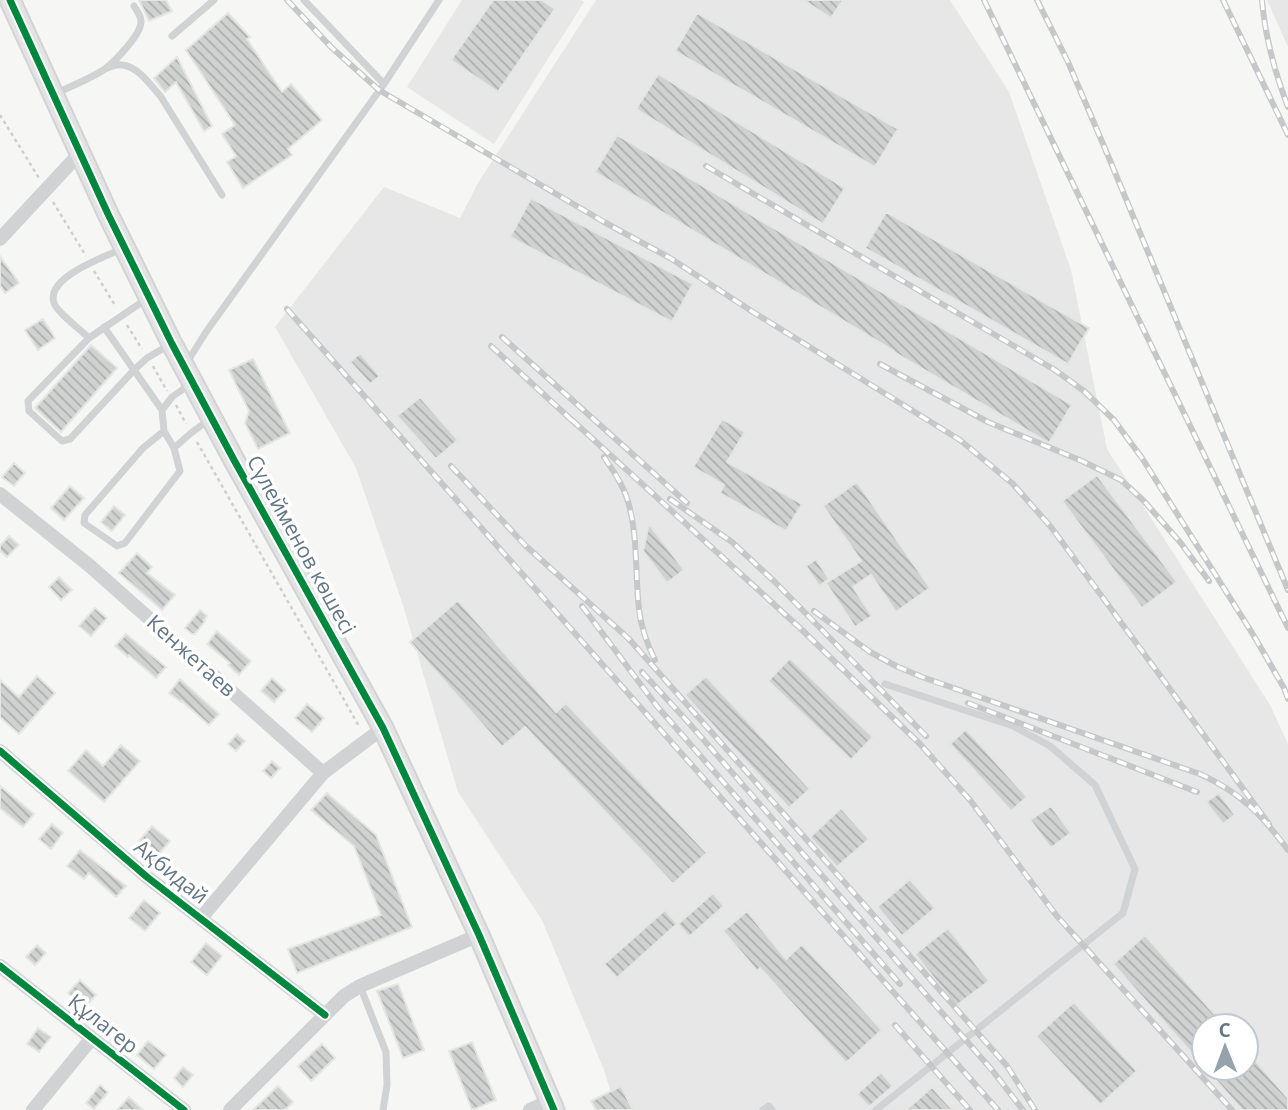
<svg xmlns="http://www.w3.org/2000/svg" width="1288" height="1110" viewBox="0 0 1288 1110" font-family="'Open Sans',sans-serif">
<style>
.built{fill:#e6e7e6;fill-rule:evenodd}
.building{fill:url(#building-back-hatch);stroke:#e5e5e4;stroke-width:2}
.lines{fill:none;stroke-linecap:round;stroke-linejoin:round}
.secondary-casing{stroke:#d1d3d4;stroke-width:23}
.path{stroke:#cfcfcf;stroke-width:2.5;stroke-dasharray:3.5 3.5;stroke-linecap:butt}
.lane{stroke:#d1d2d3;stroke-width:7}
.street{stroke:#d1d2d3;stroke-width:14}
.secondary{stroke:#e3e3e4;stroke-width:19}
.rail-casing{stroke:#c6c7c8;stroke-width:6}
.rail{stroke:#fff;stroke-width:3.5;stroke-dasharray:10;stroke-linecap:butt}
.cycleway-casing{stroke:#fff;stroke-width:11}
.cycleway{stroke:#00873e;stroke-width:7}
.labels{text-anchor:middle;stroke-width:7;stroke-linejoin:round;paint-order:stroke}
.street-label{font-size:21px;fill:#637686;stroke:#fff}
</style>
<defs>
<pattern id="building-back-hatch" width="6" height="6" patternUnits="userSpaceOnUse" patternTransform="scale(1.75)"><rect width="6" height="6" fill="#d0d2d1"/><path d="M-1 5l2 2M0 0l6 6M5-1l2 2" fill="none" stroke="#acafaf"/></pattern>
</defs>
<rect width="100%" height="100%" fill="#f6f6f4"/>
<path class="built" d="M462 0H581L584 2 494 144 407 87Z
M596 0H950L1009 92 1071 270 1107 449 1270 705 1288 744V1110H616L604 1070 542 920 458 792 403 605 356 468 275 327 384 187 460 218 478 183ZM1204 1026H1246V1068H1204Z
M1267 0H1288V47Z"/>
<path class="building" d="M139 0H166L172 11 149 21Z
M493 0H542L555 9 498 92 451 60Z
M803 0H843L831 18Z
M228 13 250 37 247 39 282 92 291 84 322 120 288 149 292 155 243 188 227 162 236 156 222 134 235 125 186 50Z
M697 13 898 129 875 167 675 51Z
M177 57 212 126 204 131 176 82 165 92 154 78Z
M658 74 845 188 823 224 636 109Z
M617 135 1072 405 1049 443 894 352V351L595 172Z
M531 198 693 284 672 322 510 237Z
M886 212 1089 328 1068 364 865 248Z
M0 256 19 283 5 293 0 285Z
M43 319 55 338 38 350 25 330Z
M91 345 117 368 61 432 35 408Z
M360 353 380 376 370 384 350 362Z
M253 359 290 433 258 449 245 423 249 411 229 370Z
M420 397 458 440 436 459 397 416Z
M722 419 745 432 727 462 802 504 786 531 720 493 724 485 693 467Z
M14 463 25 473 14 486 2 477Z
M1097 475 1177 582 1142 608 1062 501Z
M857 482 930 588 896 612 871 575 853 587 872 616 855 627 826 583 861 561 823 506Z
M70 486 84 498 64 520 51 508Z
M114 506 125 515 112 531 101 522Z
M649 524 684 570 667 583 643 551Z
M9 536 19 545 7 557 0 551V546Z
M137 553 152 567 147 573 175 595 162 610 119 573Z
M816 559 829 579 819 586 806 566Z
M59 577 72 590 61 600 49 587Z
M458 600 556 712 566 703 707 853 673 884 525 727 502 747 410 642Z
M95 608 107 618 91 636 79 626Z
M200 610 207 616 204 620 205 621 195 634H192L185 628Z
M217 631 251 661 239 675 228 665 230 663 207 644Z
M126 634 166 667 156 678 129 655 128 657 115 646Z
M790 658 873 737 851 760 768 681Z
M37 676 55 693 19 734 0 717V680L19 697Z
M706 676 810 789 789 808 685 695Z
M272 678 285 690 274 702 261 691Z
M180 679 219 714 209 725 182 701 181 702 169 693Z
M307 704 324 718 312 732 295 718Z
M966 729 1027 797 1011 811 950 744Z
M237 734 245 741 236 751 228 744Z
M121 745 140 761 104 802 68 771 86 750 103 766Z
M272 761 280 768 271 778 263 771Z
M0 786 34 814 23 827 0 808Z
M327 793 376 835 412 927 297 973 288 949 381 915 354 846 311 810Z
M1219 793 1235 815 1223 824 1206 802Z
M1051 806 1071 833 1051 848 1030 820Z
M841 808 869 839 837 867 810 837Z
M52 824 63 833 51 849 39 839Z
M152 826 170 841 157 856 139 841Z
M80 850 126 886 116 897 89 873 84 879 67 866Z
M910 879 935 908 902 936 877 907Z
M713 893 724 906 689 937 678 924Z
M144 900 160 913 145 931 129 918Z
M665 910 677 924 617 978 604 964Z
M747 911 786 959 802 944 882 1030 846 1063 760 968 757 971 723 931Z
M948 928 989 981 956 1006 915 954Z
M1145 935 1225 1026H1204V1067L1113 964Z
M206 943 222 956 207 975 191 962Z
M37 945 46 953 35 965 26 957Z
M80 980 96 995 84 1008 68 993Z
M398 984 424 1050 403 1058 377 991Z
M1074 1002 1137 1071 1100 1105 1036 1036Z
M38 1028 51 1037 39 1052 27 1044Z
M148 1041 166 1055 154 1069 137 1055Z
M472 1042 496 1100 472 1110 449 1051Z
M322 1044 335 1058 311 1081 298 1066Z
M1246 1050 1288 1098V1110H1242L1205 1068H1246Z
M183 1067 193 1075 183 1087 174 1078Z
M881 1072 893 1086 869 1107 857 1094Z
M100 1085 108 1092 94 1109 86 1103Z
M278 1086 293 1102 285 1110H253Z
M621 1086 633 1110H596L591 1101Z
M932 1087 953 1110H906Z
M129 1097 143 1110H117Z"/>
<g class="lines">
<g class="secondary-casing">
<path id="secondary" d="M10 0 108 214 172 344 234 460 383 728 479 935 554 1110"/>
</g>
<path class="path" d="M0 115 39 178
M53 202 86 256
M94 271 116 307
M127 325 142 349
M153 366 167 391
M176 405 186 424
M197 442 360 728"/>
<path class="lane" d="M304 0 384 84
M172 36 214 0
M105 69C110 67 116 64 122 65 138 66 151 86 161 97L222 195
M55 94C71 86 90 79 105 69 115 61 142 34 141 21 141 16 137 11 134 6
M104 327 134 370 70 439 62 441 29 411 28 401 89 338C82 331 56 311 54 303 45 277 107 256 124 248
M89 338 148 298
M186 364 206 332 384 84 439 0
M162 410 172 397 192 383
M164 431 143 448 85 515 84 523 117 546 125 543 180 471 174 448 164 431 162 410 134 370 147 358 171 344
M174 448 191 433 210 419
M360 986 386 1052 387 1085 383 1110
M763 1110 769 1106 772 1110
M876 1110 1123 913 1135 869 1095 785 1050 746 1013 726 885 684"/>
<path class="street" d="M0 239 80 153
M0 494 90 566 323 773 383 728
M0 751 147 877 325 1015
M201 918 323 773
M0 966 184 1110
M33 1110 92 1038
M230 1110 344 996 360 986 479 935
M530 1110 550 1101"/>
<use href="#secondary" class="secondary"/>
<g class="rail-casing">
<path id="rail" d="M287 0 332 48 379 90 604 222 670 258 753 312 960 440 1013 484 1051 527 1269 824
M984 0 1288 628
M1037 0 1068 62 1109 158 1288 590
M1223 0 1288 135
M1262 0C1265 37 1275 73 1288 107
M706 166 1055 370 1084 391 1114 420 1142 458 1254 636 1284 688 1288 699
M287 309 998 1110
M502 337 687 503
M491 346 577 425
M880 364 988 422 1082 461 1121 480 1143 500 1180 542 1209 581
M572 420 800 628 920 744 970 800 1056 915 1232 1110
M604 457C614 472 625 488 629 505 638 539 635 574 639 609 641 627 647 644 655 660
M451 466 526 546 629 639 1007 1066 1035 1110
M670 499 732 542 776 583 926 736
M582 606 656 705 900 984
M814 611 870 652 896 666 922 677 1200 774C1241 793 1261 814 1288 850
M642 672 688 722 992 1070 1023 1110
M968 703 1197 792
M895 1025 970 1110"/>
</g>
<use href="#rail" class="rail"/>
<g class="cycleway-casing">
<path id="cycleway" d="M10 0 108 214 172 344 234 460 383 728 479 935 554 1110
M0 751 147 877 325 1015
M0 966 184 1110"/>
</g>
<use href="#cycleway" class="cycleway"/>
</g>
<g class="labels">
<g class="street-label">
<text transform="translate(301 545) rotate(61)" y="7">Сүлейменов көшесі</text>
<text transform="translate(191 656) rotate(42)" y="7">Кенжетаев</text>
<text transform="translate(171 872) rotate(39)" y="7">Ақбидай</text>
<text transform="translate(103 1024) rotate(38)" y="7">Құлагер</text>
</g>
</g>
<g transform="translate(1225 1047) rotate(359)"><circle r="33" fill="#ffffff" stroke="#c1c8cf" stroke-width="2"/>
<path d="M0-5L12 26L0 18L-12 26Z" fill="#96a3ac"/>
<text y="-10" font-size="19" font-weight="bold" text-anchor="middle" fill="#637686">С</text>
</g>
</svg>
